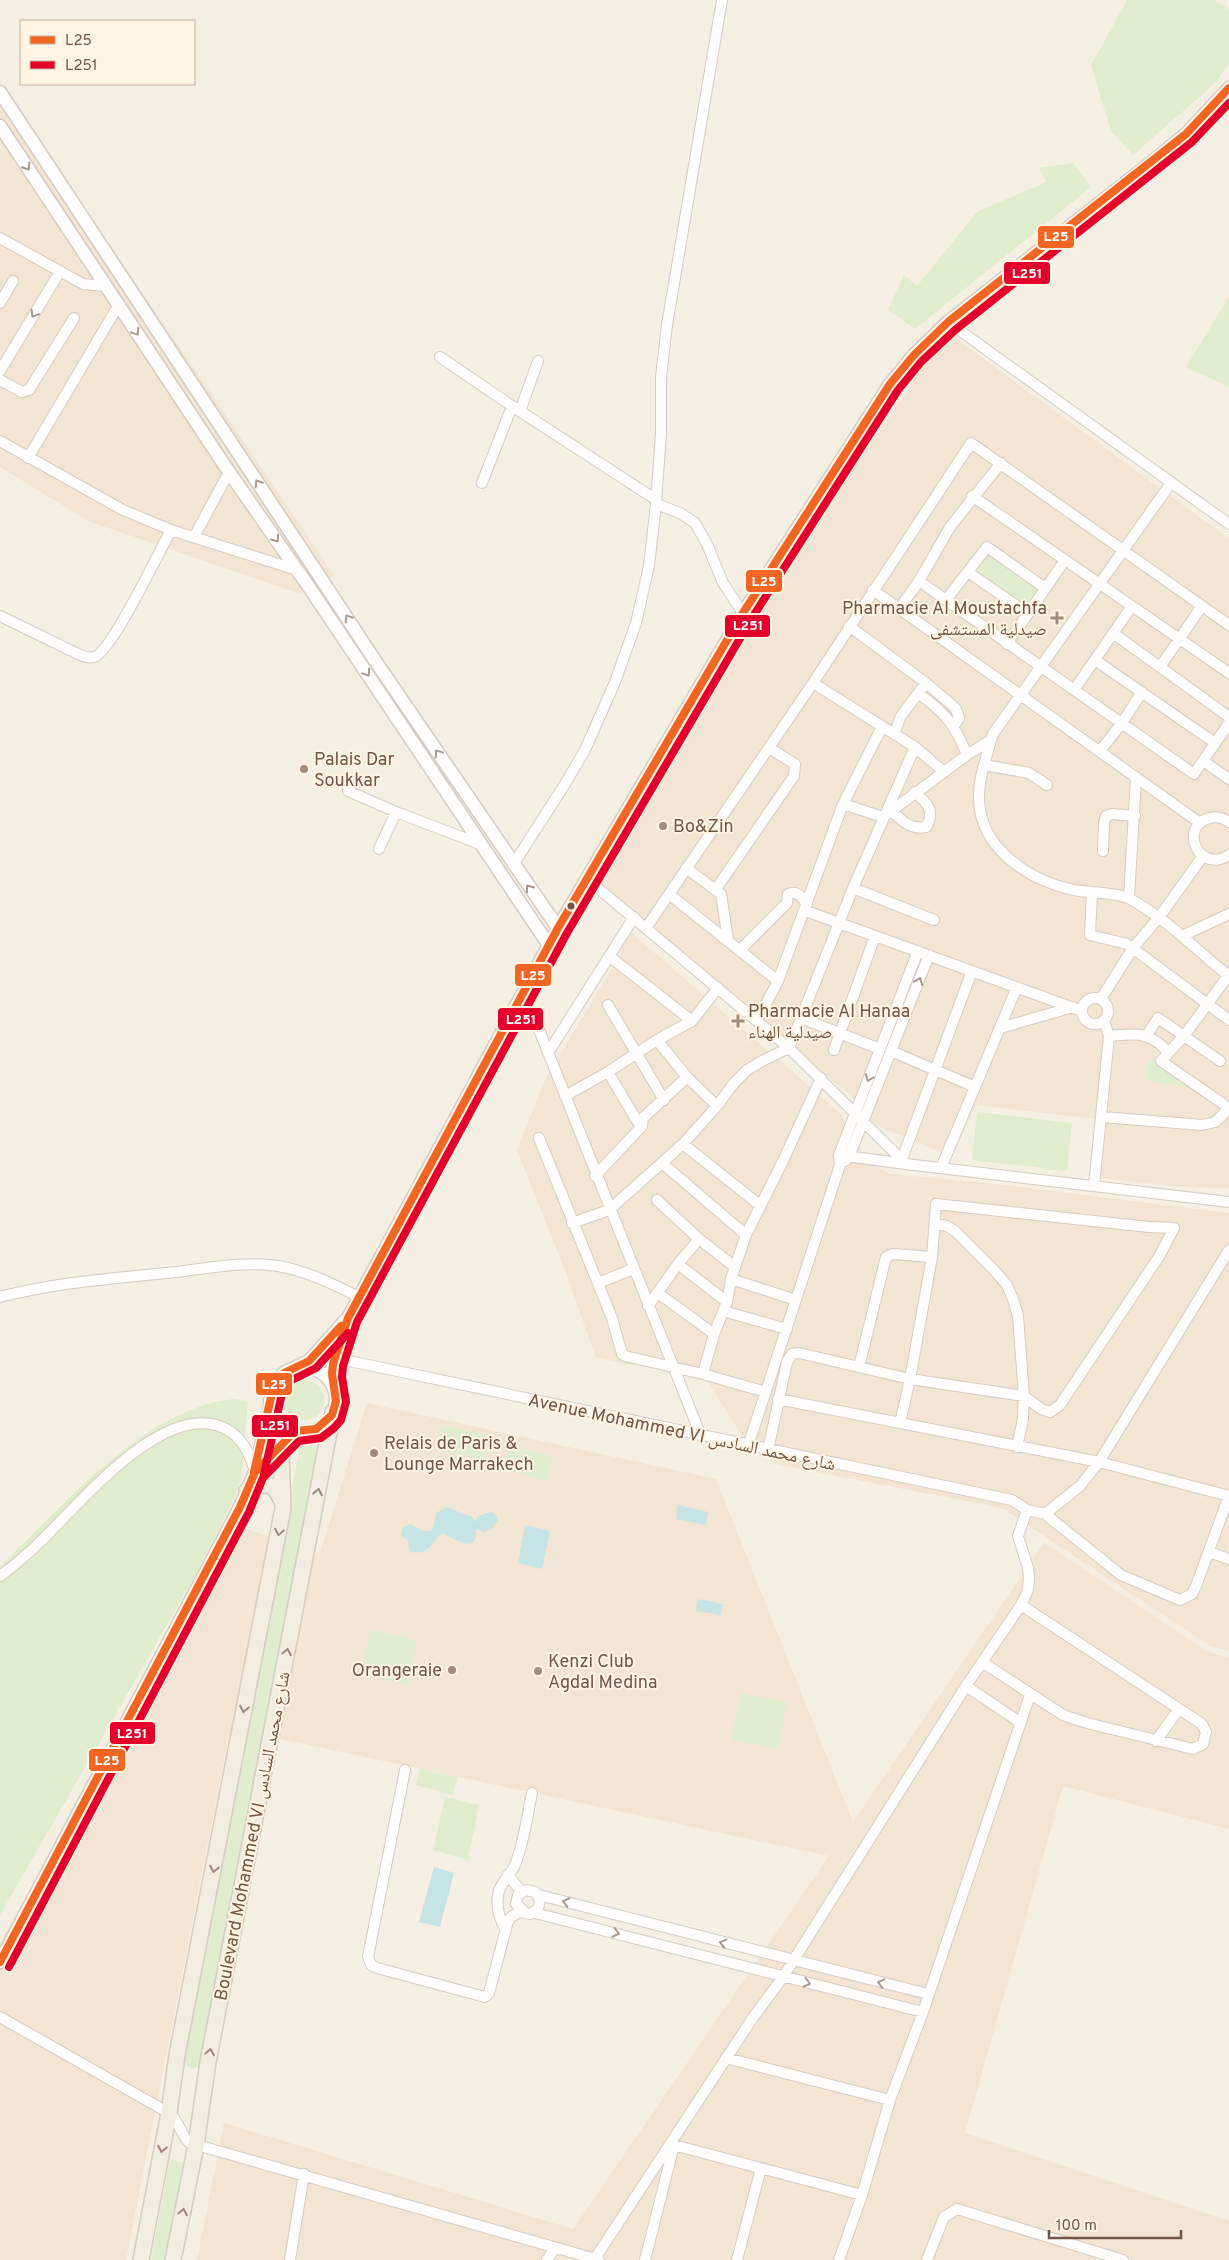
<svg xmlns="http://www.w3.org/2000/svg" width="1229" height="2260" viewBox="0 0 1229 2260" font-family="Overpass,'Noto Naskh Arabic',sans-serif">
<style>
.residential{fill:#f2e5d3}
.green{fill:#e0ecce}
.water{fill:#c6e3e5}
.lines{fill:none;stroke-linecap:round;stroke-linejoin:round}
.minor-casing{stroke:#d7ccc3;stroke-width:12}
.tertiary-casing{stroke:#d7ccc3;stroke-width:15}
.primary-casing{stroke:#d5cbc2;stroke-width:18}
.minor{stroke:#fefdfb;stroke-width:10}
.tertiary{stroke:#fefdfb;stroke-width:12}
.primary{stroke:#f2ece1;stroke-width:15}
.bus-1-casing{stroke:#fff4e4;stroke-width:11}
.bus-2-casing{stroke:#fff4e4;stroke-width:11}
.bus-1{stroke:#f26522;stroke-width:8}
.bus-2{stroke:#e4002b;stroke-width:8}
.oneway{stroke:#ab998e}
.oneway2{stroke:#9f8a7c}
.poi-dot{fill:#a18c7d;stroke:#fff4e4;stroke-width:2}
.bus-dot{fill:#735645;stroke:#fff4e4;stroke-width:2}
.labels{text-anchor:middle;stroke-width:4;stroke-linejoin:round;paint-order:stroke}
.poi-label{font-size:18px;fill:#735645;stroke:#fff4e4;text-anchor:start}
.street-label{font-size:18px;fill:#735645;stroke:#fff4e4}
.line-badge{stroke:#fff4e4;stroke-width:2}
.badge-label{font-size:14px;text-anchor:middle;font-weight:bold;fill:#fff}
</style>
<rect width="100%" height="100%" fill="#f6efe4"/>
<path class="residential" d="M0 83 335 576 300 594 88 521 0 467Z
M947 332 1229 539V1188L1180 1187 1093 1177 1096 1119 975 1105 952 1157 871 1123 851 1096 594 881 752 618Z
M627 929 841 1114 867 1161 890 1174 987 1183 1229 1213V1651L1210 1646 1002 1508 775 1464 742 1436 705 1377 596 1358 565 1270 517 1150 546 1078 620 955Z
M367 1403 716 1479 853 1822 1044 1543 1206 1651 1229 1658V1829L1063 1786 965 2133 1229 2221V2260H197L224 2123 573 2229 829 1856 304 1744 230 1730 126 2260H0V1942L240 1527 320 1553Z"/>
<path class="green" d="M1127 0H1214L1229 9V63L1215 83 1133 155 1111 131 1091 65Z
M1073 163 1091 187 915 329 888 310 904 275 917 286 978 211 1047 182 1039 168Z
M1229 297V387L1186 367Z
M991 552 1043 589 1028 611 976 574Z
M1156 1060 1190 1080 1186 1087 1145 1080 1148 1061Z
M977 1112 1072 1123 1067 1171 972 1160Z
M284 1400a20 20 0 1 1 40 0a20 20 0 1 1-40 0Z
M233 1399 248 1401 241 1481 228 1511 191 1583 0 1915V1566C64 1507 141 1410 233 1399Z
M441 1425 490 1435 485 1460 436 1450Z
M305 1441 316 1444 318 1449 201 2066 192 2069 183 2061 300 1445Z
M508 1446 552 1456 547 1481 505 1470Z
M370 1630 417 1640 408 1685 361 1675Z
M741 1693 787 1702 778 1749 731 1740Z
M419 1769 458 1777 452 1795 416 1785Z
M445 1797 479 1805 468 1860 433 1850Z
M170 2159 186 2163 167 2260H151Z"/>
<path class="water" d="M678 1505 708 1512 706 1525 676 1519Z
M446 1507 472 1517 475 1522 478 1516 491 1512 498 1517V1520L493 1527 484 1532 476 1529V1539L470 1544 462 1543 442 1533C429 1545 430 1555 410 1552L408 1541 401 1535 403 1527 411 1524 422 1531H431L434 1525 436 1513Z
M525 1525 550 1531 542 1569 518 1563Z
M698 1599 723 1604 721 1615 696 1611Z
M434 1867 454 1873 440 1927 419 1922Z"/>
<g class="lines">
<g class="minor-casing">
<path id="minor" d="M0 238 83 284 106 286
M0 303 13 281
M948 322 1229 524
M440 357 512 406 655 499
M0 371 59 273
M0 380 22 392 29 390 74 318
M520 411 538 361
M0 441 123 510 171 530 297 570
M28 458 118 306
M482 483 512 406
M972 496 1229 673
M656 504 680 513 695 523 707 544 723 583 743 613
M194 537 229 472
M968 572 1027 613
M919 581 1194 774 1229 723
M873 590 1200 823
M946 600 987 547 1045 588
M899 609 919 581 950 527 1001 463
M0 616 76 653C81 655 88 659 94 657 111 653 160 550 171 530
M849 626 926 683 901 716 894 734
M1113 633 1229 717
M1007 644 1065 560
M1095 660 1215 743
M1160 667 1202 606
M813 683 915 747 944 772
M926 683 952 705 956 709 959 718 954 726
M1074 690 1132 606
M917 696 919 694C946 713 955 725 967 755
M991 740C986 759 978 780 979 799 980 849 1030 881 1074 890 1089 893 1117 892 1130 899 1167 919 1196 950 1229 976
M1100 751 1122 723 1142 692
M1203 761 1229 779
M984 765 1029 773 1047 785
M348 791 396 812 480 844
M843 804 883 817 967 755 991 740 993 734 1171 483
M891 810C902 821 910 830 926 827 936 811 927 803 915 792
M1229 822C1223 818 1217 816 1210 818 1178 825 1198 875 1229 855
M379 849 396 812
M1103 851 1104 823 1106 816 1112 814 1135 816
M513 865 565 784 585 750 615 682 636 623 649 566 656 504 661 433V377L667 325 722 0
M686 868 721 894 728 940
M587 879 789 1048 906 1164
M853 888 934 920
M716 889 794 776 795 764 769 748
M1092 893 1090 935 1127 944 1229 1020
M669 894 778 981
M1129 898 1136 777
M806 911 1082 1011
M646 928 813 683 971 443 1229 625
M1182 936 1229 914
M740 950 787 903 788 894C797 890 802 897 807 904
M609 956 692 1021
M1228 976 1184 1036 1161 1061 1229 1108
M1082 1011a13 13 0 1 1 26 0a13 13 0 1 1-26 0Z
M1101 999 1133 948 1160 916 1203 856
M517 1002 531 1014 536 1022 701 1436
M608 1005 664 1100
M801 1018 880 1049
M757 1021 778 981 843 804 882 727
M1000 1028 1073 1007
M1147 1035 1158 1018 1220 1061
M1109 1036C1135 1034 1148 1030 1168 1052
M657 1040 687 1077 717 1106
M834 1050 875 936
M891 1051 975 1087
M548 1053 634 917
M608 1072 637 1121 642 1126
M565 1096 608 1072 657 1040 692 1021 718 988
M1102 1117 1202 1125 1215 1122 1229 1109
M539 1138 612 1318 622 1354 625 1356 703 1374 766 1392
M683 1144 761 1206
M839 1155 906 1164 1229 1202
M902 1159 972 971
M845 1161 849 1157 929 955
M662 1163 746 1235
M941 1168 1017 987
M595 1176 642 1126 643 1118 687 1077
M1094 1186 1109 1036 1104 1021
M657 1200 699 1239
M572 1223 609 1210 683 1144 717 1106 734 1083 747 1070 762 1061 789 1048 853 888 915 747
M678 1264 727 1302
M731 1279 796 1300
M598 1283 633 1269
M658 1293 714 1334
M0 1297C57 1282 118 1278 176 1272 209 1268 245 1261 278 1266 307 1271 333 1284 359 1297
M648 1306 678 1264 699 1239 735 1267
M723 1311 787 1329
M335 1358 1012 1500 1027 1510 1045 1514 1080 1486 1099 1462 1229 1496
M859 1367 886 1257 893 1254 932 1257
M703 1374 714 1334 727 1302 731 1279 746 1235 782 1163 821 1078
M778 1399 1099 1462 1229 1250
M900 1423 910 1379 932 1257 936 1204 1149 1227 1174 1228 1160 1255 1060 1405 1050 1412 1041 1409 1024 1396 1018 1316 1013 1299 1007 1285 993 1269 955 1231 947 1226 935 1224
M748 1446 840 1165 839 1155 918 951
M768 1450 787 1362 792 1354 799 1353 910 1379 1024 1396 1023 1419 1017 1447
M1045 1514 1121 1575 1180 1600 1192 1594 1196 1586 1229 1496
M1209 1552 1229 1559
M0 1576C15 1565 30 1552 43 1539 81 1502 166 1398 226 1429 243 1438 250 1454 255 1472
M982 1662 1063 1715 1087 1723 1193 1749 1203 1744 1206 1732 1202 1724 1021 1605
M966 1686 1021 1723
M1156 1741 1179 1709
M405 1770 368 1957 371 1965 377 1968 485 1997 489 1993 508 1921 511 1917 523 1910
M508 1875 521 1891
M526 1890 535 1892 540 1900 538 1909 530 1914 521 1912 523 1910 516 1904 518 1895Z
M539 1895 928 1994
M535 1913 923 2012
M505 1928C499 1918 496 1908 498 1895 500 1882 510 1876 515 1865 524 1842 527 1817 532 1793
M0 2017 169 2113C180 2121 180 2135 190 2143L599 2260
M726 2058 890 2100
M670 2144 862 2195
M290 2260 304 2174
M547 2260 555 2248
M594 2260 752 2019 783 1977 966 1686 1021 1605 1028 1590 1029 1578 1028 1568 1018 1536 1027 1510
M645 2260 674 2145
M737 2260 761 2168
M839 2260 862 2195 890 2100 923 2012 1030 1695
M927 2260 944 2217 957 2209 1123 2260"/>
</g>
<g class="tertiary-casing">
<path id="tertiary" d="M0 92 376 662 558 928
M0 126 229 472 309 587 548 944
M296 1367 309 1361 345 1321
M270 1400a33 33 0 1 1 66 0a33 33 0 1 1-66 0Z
M332 1384V1369L348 1318 558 928 743 613 890 384 914 355 948 322 1152 162 1186 134 1229 88
M255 1472 284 1441
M0 1962 240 1507 255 1472 271 1404"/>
</g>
<g class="primary-casing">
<path id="primary" d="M247 1491C266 1481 274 1482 282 1502
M141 2260 169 2113 177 2055 283 1508 281 1452 274 1415
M173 2260 196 2145 208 2062 333 1412"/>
</g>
<use href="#minor" class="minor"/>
<use href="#tertiary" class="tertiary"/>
<use href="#primary" class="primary"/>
<g class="bus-1-casing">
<path id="bus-1" d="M254 1472 274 1384 284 1373 309 1361 341 1326
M0 1962 240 1507 255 1472 295 1431 316 1429 332 1415 336 1401 332 1374 333 1364 348 1318 558 928 743 613 890 384 914 355 948 322 1186 134 1229 88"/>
</g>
<g class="bus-2-casing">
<path id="bus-2" d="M264 1474 283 1389 290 1381 316 1368 348 1333
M9 1967 249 1512 263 1478 299 1441 321 1438 334 1428 341 1420 346 1402 342 1377 343 1366 357 1322 567 933 752 618 898 390 921 362 955 330 1192 142 1229 103"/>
</g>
<use href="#bus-1" class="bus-1"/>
<use href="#bus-2" class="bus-2"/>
</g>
<defs><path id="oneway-chevron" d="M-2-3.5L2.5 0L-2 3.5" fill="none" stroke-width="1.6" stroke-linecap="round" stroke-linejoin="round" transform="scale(1.25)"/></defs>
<g class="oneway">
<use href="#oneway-chevron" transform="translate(27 167) rotate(57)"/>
<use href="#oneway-chevron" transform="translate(34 314) rotate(121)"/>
<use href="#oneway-chevron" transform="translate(136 332) rotate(56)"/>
<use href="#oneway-chevron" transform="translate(258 483) rotate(-123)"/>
<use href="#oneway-chevron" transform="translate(276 539) rotate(55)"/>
<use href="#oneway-chevron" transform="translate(348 618) rotate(-123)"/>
<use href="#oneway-chevron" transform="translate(367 673) rotate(56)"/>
<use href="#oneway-chevron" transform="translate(438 753) rotate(-124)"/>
<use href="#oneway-chevron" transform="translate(529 888) rotate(-125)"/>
<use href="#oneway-chevron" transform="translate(919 981) rotate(-68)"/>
<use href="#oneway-chevron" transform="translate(869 1078) rotate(111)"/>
<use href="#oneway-chevron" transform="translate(566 1902) rotate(-166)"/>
<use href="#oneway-chevron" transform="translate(616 1933) rotate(14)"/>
<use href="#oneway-chevron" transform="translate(723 1943) rotate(-165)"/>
<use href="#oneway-chevron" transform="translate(807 1983) rotate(14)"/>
<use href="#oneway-chevron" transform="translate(881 1983) rotate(-166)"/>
</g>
<g class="oneway2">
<use href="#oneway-chevron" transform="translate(318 1492) rotate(-79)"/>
<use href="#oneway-chevron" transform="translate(279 1532) rotate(101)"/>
<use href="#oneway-chevron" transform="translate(287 1652) rotate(-79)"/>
<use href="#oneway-chevron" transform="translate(244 1709) rotate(101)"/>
<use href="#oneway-chevron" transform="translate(214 1869) rotate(101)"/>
<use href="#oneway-chevron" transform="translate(210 2052) rotate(-79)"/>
<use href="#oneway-chevron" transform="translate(162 2149) rotate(101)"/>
<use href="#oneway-chevron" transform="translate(183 2212) rotate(-79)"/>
</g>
<g class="poi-dot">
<path d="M1054.5 610.5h5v5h5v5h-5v5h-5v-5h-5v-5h5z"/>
<circle cx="304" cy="769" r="5"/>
<circle cx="663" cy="826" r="5"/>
<path d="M735.5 1013.5h5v5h5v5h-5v5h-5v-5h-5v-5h5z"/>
<circle cx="374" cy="1453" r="5"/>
<circle cx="452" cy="1670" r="5"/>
<circle cx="538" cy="1671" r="5"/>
</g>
<circle class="bus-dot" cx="571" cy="906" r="4.5"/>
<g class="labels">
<g class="poi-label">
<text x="1047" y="614" text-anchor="end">Pharmacie Al Moustachfa<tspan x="1047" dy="21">صيدلية المستشفى</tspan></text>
<text x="314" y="765">Palais Dar<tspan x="314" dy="21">Soukkar</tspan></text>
<text x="673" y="832">Bo&amp;Zin</text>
<text x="748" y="1017">Pharmacie Al Hanaa<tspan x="748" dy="21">صيدلية الهناء</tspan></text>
<text x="384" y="1449">Relais de Paris &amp;<tspan x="384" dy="21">Lounge Marrakech</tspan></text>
<text x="548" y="1667">Kenzi Club<tspan x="548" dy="21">Agdal Medina</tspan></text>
<text x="442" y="1676" text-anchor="end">Orangeraie</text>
</g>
<g class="street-label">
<text transform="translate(682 1432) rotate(12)" y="6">Avenue Mohammed VI شارع محمد السادس</text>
<text transform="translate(252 1836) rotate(-79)" y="6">Boulevard Mohammed VI شارع محمد السادس</text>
</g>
</g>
<g class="line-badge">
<rect x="1037" y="225" width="38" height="24" rx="5" fill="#f26522"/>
<rect x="1003" y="261" width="48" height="24" rx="5" fill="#e4002b"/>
<rect x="745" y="569" width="38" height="24" rx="5" fill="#f26522"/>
<rect x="724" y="614" width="47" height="24" rx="5" fill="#e4002b"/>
<rect x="514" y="963" width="38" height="24" rx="5" fill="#f26522"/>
<rect x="497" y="1007" width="47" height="24" rx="5" fill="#e4002b"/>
<rect x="255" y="1372" width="38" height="24" rx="5" fill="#f26522"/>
<rect x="251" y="1414" width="48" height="24" rx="5" fill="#e4002b"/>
<rect x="109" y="1721" width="47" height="24" rx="5" fill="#e4002b"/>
<rect x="88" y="1748" width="38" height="24" rx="5" fill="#f26522"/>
</g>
<g class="badge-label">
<text x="1056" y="241">L25</text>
<text x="1027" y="278">L251</text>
<text x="764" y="586">L25</text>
<text x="748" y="630">L251</text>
<text x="533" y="980">L25</text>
<text x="521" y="1024">L251</text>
<text x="274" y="1389">L25</text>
<text x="275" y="1430">L251</text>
<text x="132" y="1738">L251</text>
<text x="107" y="1765">L25</text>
</g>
<rect x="20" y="20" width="175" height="65" fill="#fff4e4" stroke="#c7b5a4"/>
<rect x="30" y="36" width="25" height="8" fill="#f26522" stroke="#c7b5a4"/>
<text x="65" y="45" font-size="15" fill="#735645">L25</text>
<rect x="30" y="61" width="25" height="8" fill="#e4002b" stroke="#c7b5a4"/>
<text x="65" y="70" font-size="15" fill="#735645">L251</text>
<path d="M1049 2230v8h132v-8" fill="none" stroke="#735645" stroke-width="2.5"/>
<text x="1056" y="2230" font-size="15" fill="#735645" stroke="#fff4e4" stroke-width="4" paint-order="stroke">100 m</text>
</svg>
